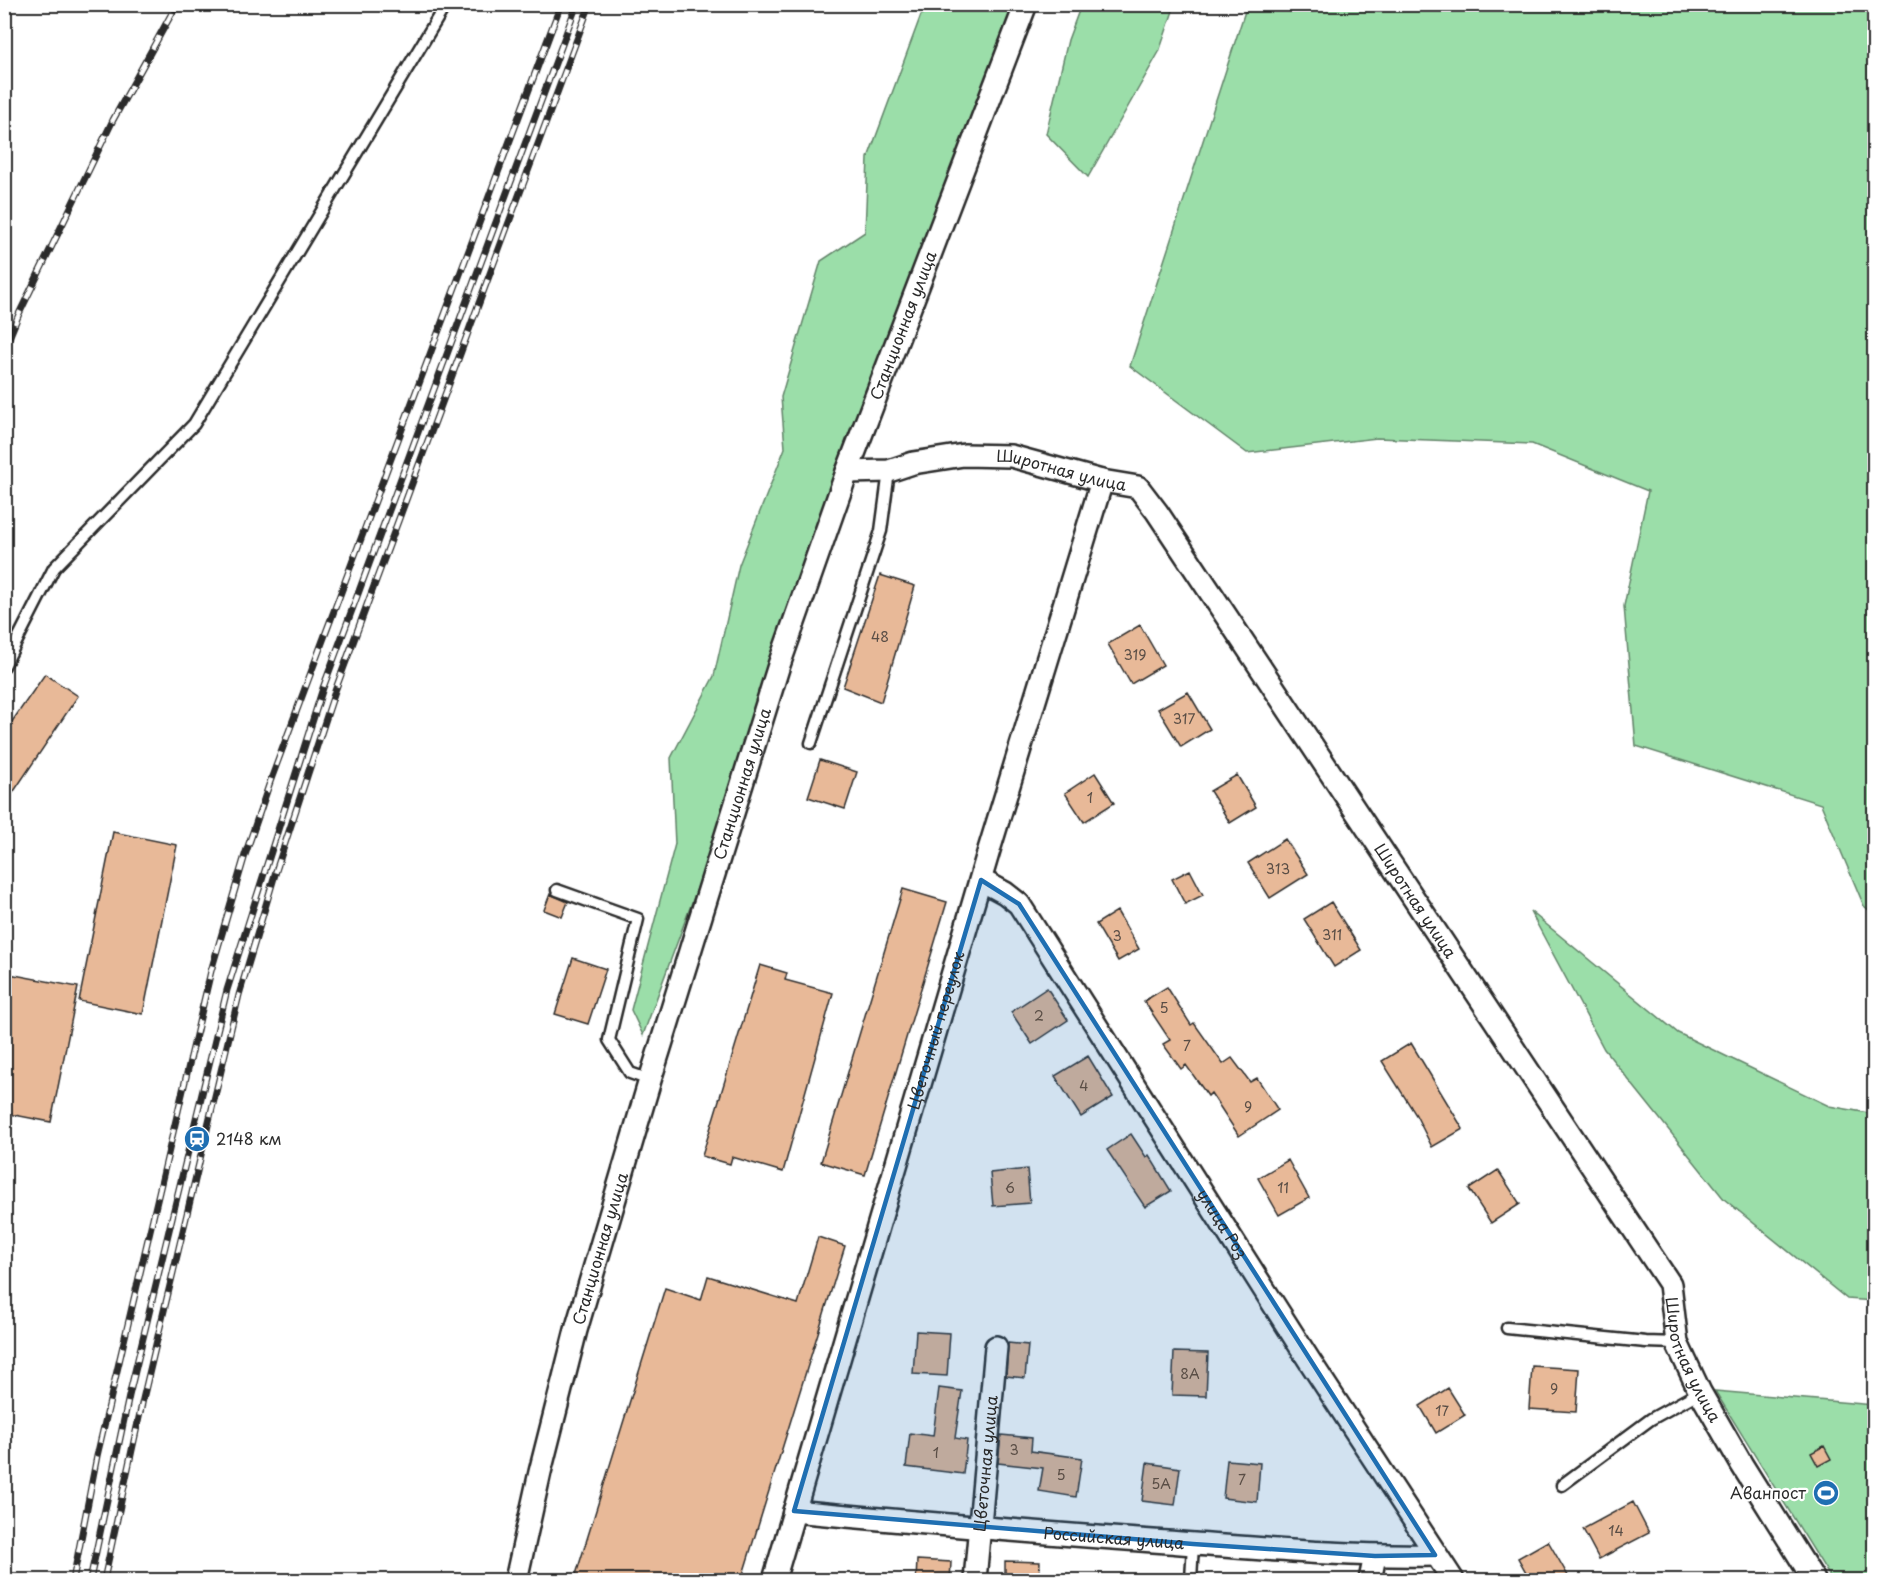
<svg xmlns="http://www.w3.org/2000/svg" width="1879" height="1585" viewBox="0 0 1879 1585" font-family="'Playpen Sans',sans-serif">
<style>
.green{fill:#9bdea9;stroke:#63846a;stroke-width:1.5}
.building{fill:#e8b998;stroke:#2b2b2b;stroke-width:1.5}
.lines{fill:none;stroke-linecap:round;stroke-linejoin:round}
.service-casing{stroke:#2b2b2b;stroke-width:15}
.minor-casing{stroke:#2b2b2b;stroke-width:26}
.service{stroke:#fff;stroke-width:10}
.minor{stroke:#fff;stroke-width:21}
.rail-casing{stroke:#2b2b2b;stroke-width:7}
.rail{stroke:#fff;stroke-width:4.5;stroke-dasharray:14;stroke-linecap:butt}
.marked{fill:#1f6fb2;fill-opacity:0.2;stroke:#1f6fb2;stroke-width:4.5;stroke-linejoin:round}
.labels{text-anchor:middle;stroke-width:4.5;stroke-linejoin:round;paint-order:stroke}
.number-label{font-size:14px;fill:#5a4e46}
.street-label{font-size:16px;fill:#2b2b2b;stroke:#fff}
.poi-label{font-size:16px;fill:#2b2b2b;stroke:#fff;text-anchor:start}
</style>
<rect width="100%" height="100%" fill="#fff"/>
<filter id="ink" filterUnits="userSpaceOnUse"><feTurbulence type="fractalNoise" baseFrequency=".0167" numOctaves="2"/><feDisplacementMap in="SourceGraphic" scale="12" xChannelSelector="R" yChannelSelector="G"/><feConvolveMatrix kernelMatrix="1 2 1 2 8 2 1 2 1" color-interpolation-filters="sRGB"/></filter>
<g filter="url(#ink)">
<path class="green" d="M939 5H1023L643 1035 631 1010 675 844 671 758 714 676 739 565 785 448 781 397 821 261 865 232 868 158 921 15Z
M1081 5H1175L1159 52 1088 177 1046 134 1068 40Z
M1247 5H1874V914L1864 906 1821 804 1636 746 1624 606 1648 491 1532 444 1377 438 1247 453 1130 366Z
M1530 911 1678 1033 1829 1106 1874 1114V1301L1847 1299 1724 1199 1604 1049Z
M1715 1391 1874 1405V1580H1832Z"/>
<path class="building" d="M880 575 915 586 881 702 843 687Z
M1140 625 1163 665 1131 684 1108 644Z
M45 674 78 696 4 806V733Z
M1188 692 1210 729 1181 747 1158 709Z
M820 760 857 772 845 809 808 797Z
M1095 773 1114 803 1084 822 1065 793Z
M1237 775 1256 807 1230 823 1210 791Z
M113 832 177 845 143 1014 79 1001Z
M1285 839 1308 874 1270 898 1248 863Z
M1190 870 1203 895 1185 904 1172 879Z
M903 889 947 902 865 1175 821 1162Z
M550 894 568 902 562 917 544 910Z
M1331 902 1361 950 1334 967 1304 919Z
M1117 911 1139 949 1118 961 1096 924Z
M573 958 606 969 588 1024 555 1014Z
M760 965 787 973 785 980 833 993 783 1172 732 1157 730 1164 702 1156Z
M4 973 78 987 51 1122 4 1113Z
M1167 987 1191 1025 1194 1023 1223 1064 1232 1058 1250 1082 1257 1078 1278 1110 1239 1136 1211 1093 1208 1096 1186 1065 1181 1069 1163 1044 1170 1040 1144 1001Z
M1047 988 1068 1020 1032 1044 1011 1012Z
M1411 1043 1463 1129 1432 1147 1416 1115 1382 1061Z
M1088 1056 1113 1097 1081 1117 1055 1076Z
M1131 1134 1146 1157 1149 1155 1171 1191 1145 1207 1107 1150Z
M1288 1160 1309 1198 1279 1215 1258 1178Z
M1027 1169 1030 1203 993 1206 990 1173Z
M1498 1170 1520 1204 1491 1223 1469 1189Z
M818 1237 845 1246 741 1581H574L665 1288 701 1300 708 1276 798 1304Z
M916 1331 950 1333 947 1376 913 1374Z
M1008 1343 1028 1345 1025 1378 1006 1376Z
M1174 1352 1208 1353 1206 1396 1172 1395Z
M1532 1366 1579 1369 1576 1412 1529 1409Z
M939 1388 962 1391 955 1438 967 1440 963 1474 906 1467 910 1433 933 1436Z
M1448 1388 1465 1415 1436 1433 1420 1406Z
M1001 1435 1032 1438 1031 1451 1082 1458 1076 1497 1039 1491 1043 1468 998 1463Z
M1824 1446 1831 1459 1818 1466 1811 1453Z
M1227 1460 1260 1463 1257 1502 1223 1498Z
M1147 1463 1180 1468 1175 1505 1142 1501Z
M1633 1502 1649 1533 1599 1559 1583 1529Z
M1548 1541 1571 1581H1531L1518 1558Z
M917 1560 951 1562 950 1581H916Z
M1005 1561 1040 1562 1039 1581H1005Z"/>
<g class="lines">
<g class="service-casing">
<path id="service" d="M4 666 54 568 194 424 446 4
M811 743 881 531 889 471
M557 890 638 919 609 1040 630 1073 650 1080
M1507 1328 1646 1342 1677 1343
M1562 1485 1651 1419 1700 1392
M1191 1580 1193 1544"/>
</g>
<g class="minor-casing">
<g id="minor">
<path id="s1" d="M847 472 889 471 913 463 964 455 1011 456 1102 481 1138 487 1157 512 1670 1284 1677 1343 1700 1392 1742 1465 1814 1580"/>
<path id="s2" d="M981 880 1005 893 1019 904 1309 1360 1453 1580"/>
<path id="s3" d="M794 1511C918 1523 1043 1533 1167 1542 1256 1548 1346 1557 1435 1555"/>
<path id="s4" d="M516 1580 540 1472 576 1330 650 1080 779 665 847 472 1026 4"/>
<path id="s5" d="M774 1580 989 850 1102 481"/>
<path id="s6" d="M975 1580 996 1347"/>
<path d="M1370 1580 1375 1556"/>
</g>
</g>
<use href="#service" class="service"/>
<use href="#minor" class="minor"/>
<g class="rail-casing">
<path id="rail" d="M4 350 19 314 113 120 177 4
M73 1580 97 1456 211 971 245 855 270 782 561 4
M90 1580 129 1396 227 990 323 688 577 4
M104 1580 143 1399 239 995 276 871 335 691 590 4"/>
</g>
<use href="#rail" class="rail"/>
</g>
</g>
<path class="marked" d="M981 880 1019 904 1435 1555 1375 1556 1193 1544 794 1511Z"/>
<defs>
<g id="station-disc" transform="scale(1.35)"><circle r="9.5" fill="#1f6fb2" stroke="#fff"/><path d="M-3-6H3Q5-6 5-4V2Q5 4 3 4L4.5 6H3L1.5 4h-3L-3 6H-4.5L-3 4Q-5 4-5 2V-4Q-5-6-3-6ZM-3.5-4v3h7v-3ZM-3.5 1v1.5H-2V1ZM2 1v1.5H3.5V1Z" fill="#fff"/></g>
<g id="stadium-disc" transform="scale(1.35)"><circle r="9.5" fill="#1f6fb2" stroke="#fff"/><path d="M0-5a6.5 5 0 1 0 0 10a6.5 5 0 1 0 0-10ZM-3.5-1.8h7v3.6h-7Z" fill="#fff"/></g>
</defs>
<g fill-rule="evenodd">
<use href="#station-disc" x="197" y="1139"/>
<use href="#stadium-disc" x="1826" y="1493"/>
</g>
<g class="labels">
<g class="number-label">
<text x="880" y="642">48</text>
<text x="1135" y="660">319</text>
<text x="1184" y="724">317</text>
<text x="1090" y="803">1</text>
<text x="1278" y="874">313</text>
<text x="1332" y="940">311</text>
<text x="1117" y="941">3</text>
<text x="1164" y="1013">5</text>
<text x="1039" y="1021">2</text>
<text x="1187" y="1051">7</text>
<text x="1084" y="1091">4</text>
<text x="1248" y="1112">9</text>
<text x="1010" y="1193">6</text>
<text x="1283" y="1193">11</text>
<text x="1190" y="1379">8А</text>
<text x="1554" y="1394">9</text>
<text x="1442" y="1416">17</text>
<text x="1014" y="1455">3</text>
<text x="936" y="1458">1</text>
<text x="1061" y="1480">5</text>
<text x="1242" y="1485">7</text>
<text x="1161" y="1489">5А</text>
<text x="1616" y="1536">14</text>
</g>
<g class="street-label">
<text dy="6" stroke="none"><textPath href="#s4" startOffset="1314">Станционная улица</textPath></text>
<text dy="6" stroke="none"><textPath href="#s1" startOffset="218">Широтная улица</textPath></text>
<text dy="6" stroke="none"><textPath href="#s4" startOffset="828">Станционная улица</textPath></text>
<text dy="6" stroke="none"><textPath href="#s1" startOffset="795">Широтная улица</textPath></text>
<text dy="6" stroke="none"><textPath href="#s5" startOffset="573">Цветочный переулок</textPath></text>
<text dy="6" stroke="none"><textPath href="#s2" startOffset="424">улица Роз</textPath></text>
<text dy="6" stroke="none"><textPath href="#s4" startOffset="342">Станционная улица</textPath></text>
<text dy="6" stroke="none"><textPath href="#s1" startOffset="1335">Широтная улица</textPath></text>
<text dy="6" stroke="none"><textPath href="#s6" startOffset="117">Цветочная улица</textPath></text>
<text dy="6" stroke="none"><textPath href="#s3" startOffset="321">Российская улица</textPath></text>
</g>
<g class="poi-label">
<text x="216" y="1145">2148 км</text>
<text x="1806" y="1499" text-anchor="end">Аванпост</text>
</g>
</g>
<rect width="1879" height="1585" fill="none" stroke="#fff" stroke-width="24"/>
<rect x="12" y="12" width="1855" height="1561" fill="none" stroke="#2b2b2b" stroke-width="2" filter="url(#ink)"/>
</svg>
